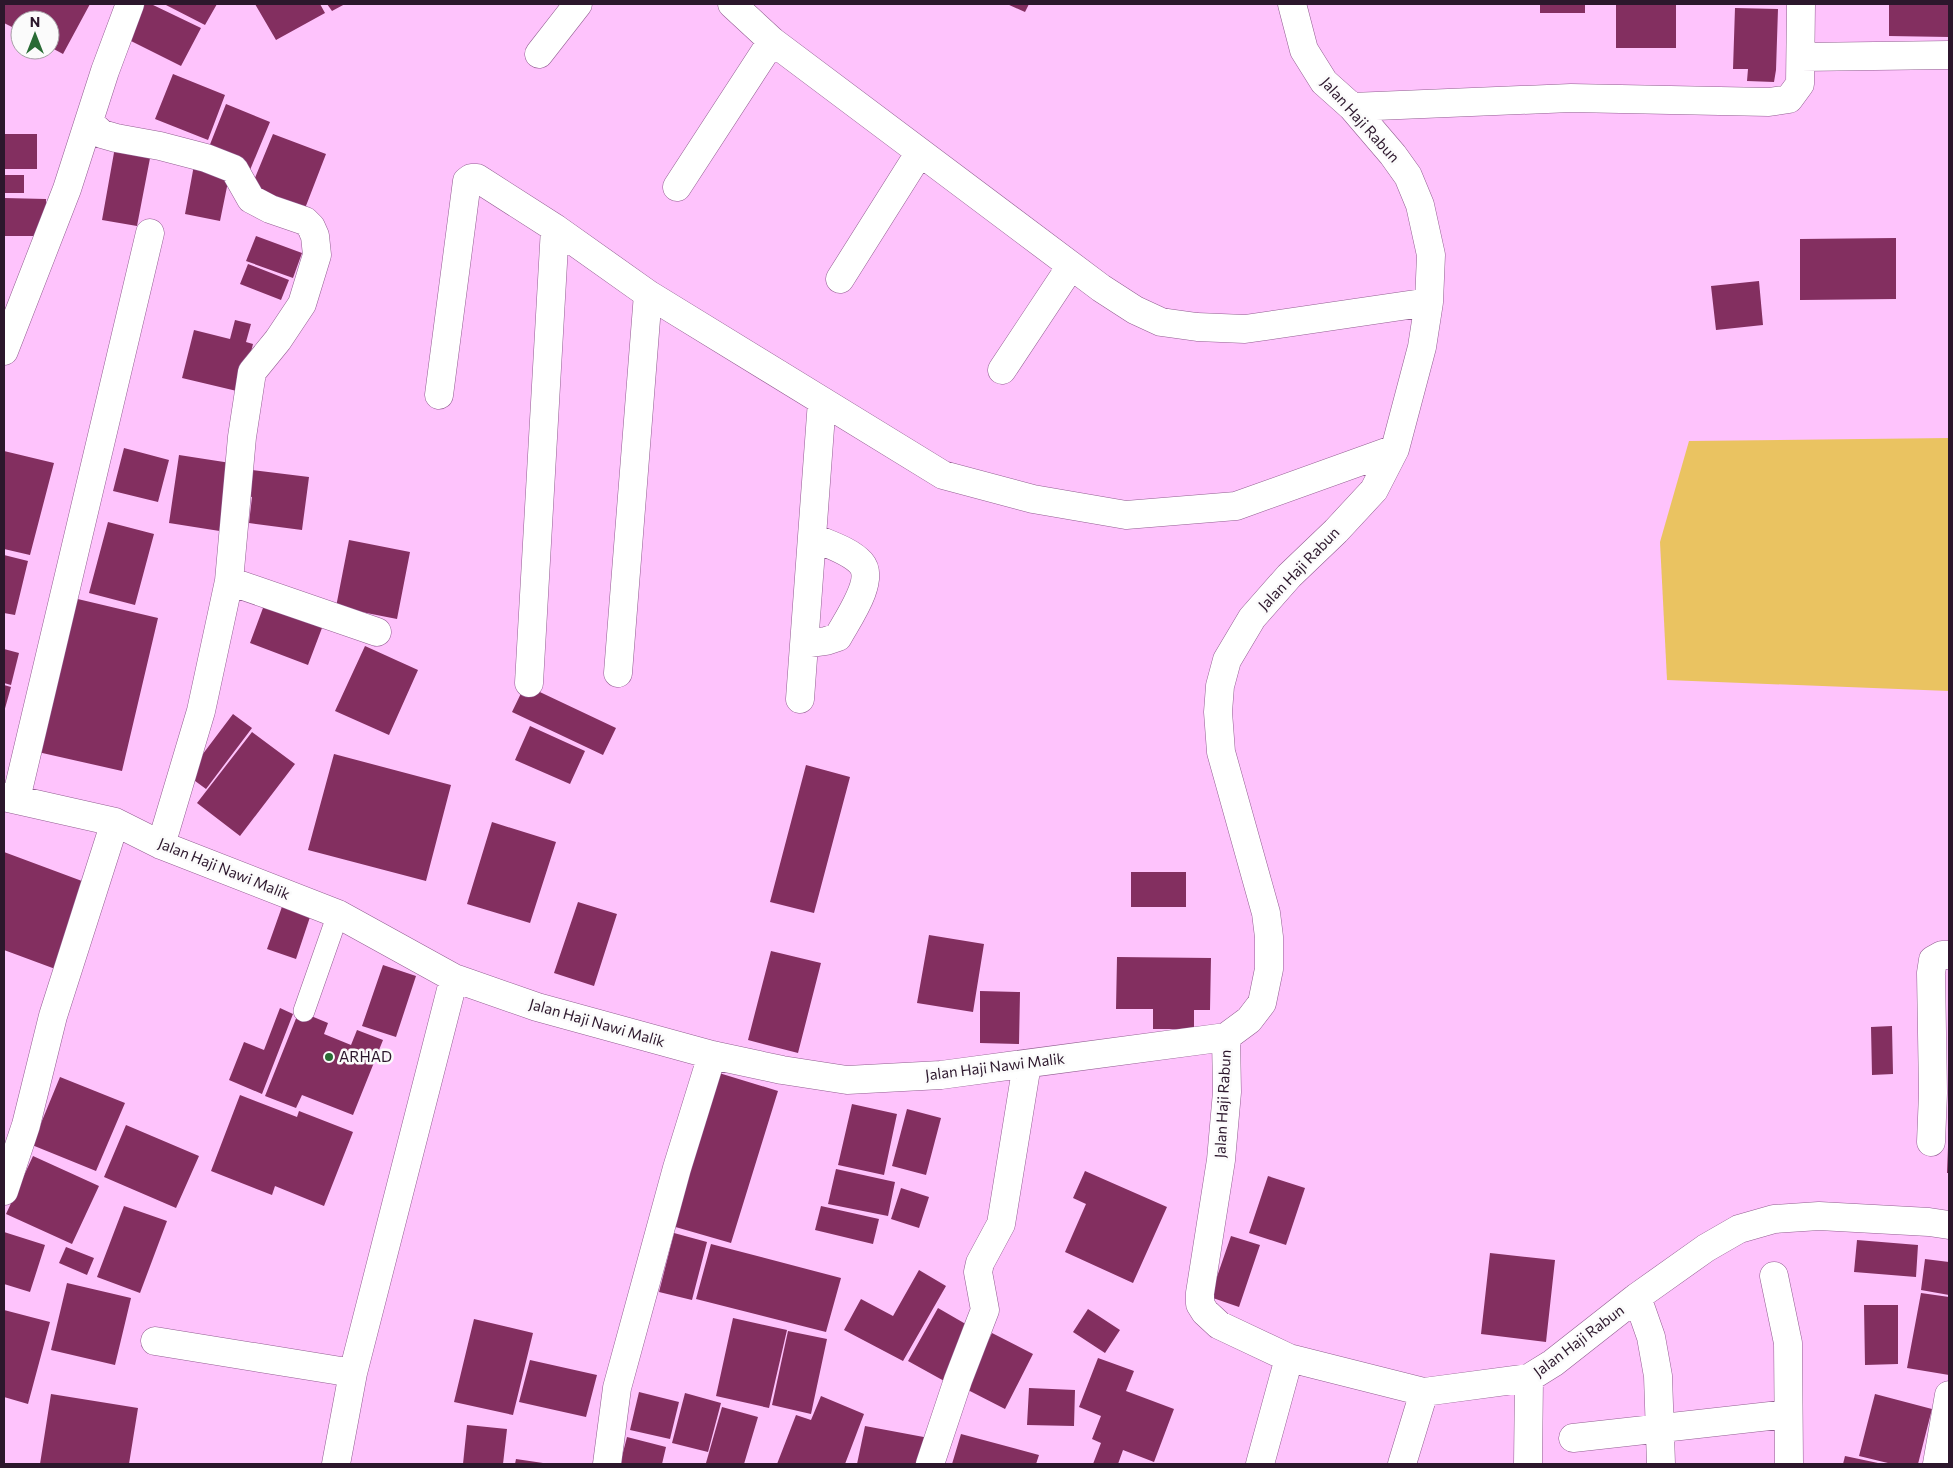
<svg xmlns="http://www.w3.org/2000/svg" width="1953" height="1468" viewBox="0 0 1953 1468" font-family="Commissioner,sans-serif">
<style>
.green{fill:#eac361}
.building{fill:#832f60}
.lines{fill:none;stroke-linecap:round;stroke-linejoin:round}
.lane-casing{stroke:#925e91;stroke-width:22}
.street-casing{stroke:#925e91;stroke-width:29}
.lane{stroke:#fff;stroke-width:21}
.street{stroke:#fff;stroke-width:28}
.poi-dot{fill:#296b35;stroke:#fbfbfb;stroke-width:2}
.labels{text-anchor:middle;stroke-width:5;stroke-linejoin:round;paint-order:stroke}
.street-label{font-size:15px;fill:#2c172c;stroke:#fbfbfb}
.poi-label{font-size:15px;fill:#2c172c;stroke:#fbfbfb;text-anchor:start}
</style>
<rect width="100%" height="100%" fill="#fec3fc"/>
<path class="green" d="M1949 438V691L1667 680 1660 542 1689 441Z"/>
<path class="building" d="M4 4H90L63 54 50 47V20H20V31L4 23Z
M141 4H151L201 28 181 66 123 37Z
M164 4H217L205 25Z
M255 4H320L325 13 276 40Z
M327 4H345L332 11Z
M1007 4H1029L1025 12Z
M1540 4H1585V13H1540Z
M1616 4H1676V48H1616Z
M1889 4H1949V37L1889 36Z
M1735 8 1778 9 1776 70 1774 82 1747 81 1748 69H1733Z
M173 74 225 95 208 140 155 119Z
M226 104 270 122 250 170 207 152Z
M4 134H37V169H4Z
M273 134 326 154 304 211 250 190Z
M115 147 151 153 137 226 102 220Z
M194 165 230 172 220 221 185 214Z
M4 175H24V193H4Z
M4 198 46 199V236H4Z
M256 236 302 253 293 278 246 261Z
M1896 238V299L1800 300V239Z
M248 264 289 280 281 300 240 284Z
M1759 281 1763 325 1716 330 1711 286Z
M235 320 251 324 246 342 253 344 241 392 182 378 194 330 230 339Z
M124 448 169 460 158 502 113 491Z
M4 451 54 463 30 555 4 549Z
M179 455 237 464 226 532 169 523Z
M244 469 309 477 302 530 249 523 252 497 240 495Z
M108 522 154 534 135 605 89 593Z
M349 540 410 552 397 619 336 607Z
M4 555 28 561 15 615 4 613Z
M65 596 158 618 122 771 29 750Z
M267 597 325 620 308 665 250 643Z
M365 646 418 670 389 735 335 711Z
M4 649 19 653 11 685 4 683Z
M4 685 11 687 4 712Z
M525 685 616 728 603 755 512 712Z
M233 714 252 728 206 789 187 775Z
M530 726 585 751 570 784 515 760Z
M252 732 295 764 240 836 197 803Z
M334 754 451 785 426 881 308 850Z
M806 765 850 777 814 913 770 902Z
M492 822 556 842 530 923 467 904Z
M4 852 90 884 58 970 4 950Z
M1131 872H1186V907H1131Z
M284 901 312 911 296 959 267 949Z
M578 902 617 914 594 986 554 973Z
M929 935 984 944 973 1012 917 1003Z
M771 951 821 963 798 1053 748 1040Z
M1117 957 1211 958 1210 1010H1194V1029H1153V1009H1116Z
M383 965 416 976 396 1037 362 1026Z
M980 991 1020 992 1019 1044 980 1043Z
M280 1008 293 1014 262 1094 229 1080 244 1042 264 1050Z
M299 1011 328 1023 324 1034 351 1045 357 1030 383 1040 353 1115 302 1095 296 1108 265 1096Z
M1892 1026 1893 1074 1872 1075 1871 1027Z
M719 1073 778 1091 731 1243 672 1226Z
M60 1077 125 1103 96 1171 32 1145Z
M240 1095 297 1117 299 1111 353 1132 324 1206 275 1186 272 1195 211 1171Z
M852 1104 897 1114 884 1175 838 1165Z
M907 1109 941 1118 926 1175 892 1166Z
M126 1125 199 1156 176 1208 104 1177Z
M1948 1147H1949V1173H1947Z
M33 1156 99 1186 72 1244 6 1214Z
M836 1169 895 1182 888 1216 828 1204Z
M1085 1171 1167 1207 1133 1283 1065 1252 1086 1204 1073 1198Z
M1268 1176 1305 1188 1286 1245 1249 1233Z
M901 1188 929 1197 919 1228 891 1219Z
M124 1206 167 1221 140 1293 97 1277Z
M821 1206 879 1219 873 1244 815 1230Z
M4 1232 45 1245 30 1292 4 1284Z
M674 1233 707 1242 692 1300 659 1292Z
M1231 1236 1260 1245 1239 1307 1210 1297Z
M1857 1240 1918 1245 1916 1277 1854 1272Z
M711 1244 841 1278 826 1332 696 1299Z
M66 1247 94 1258 87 1275 59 1263Z
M1490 1253 1555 1260 1546 1342 1481 1334Z
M1925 1259 1949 1262V1295L1921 1290Z
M919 1270 946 1286 903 1361 844 1330 861 1299 893 1316Z
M67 1283 131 1298 115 1365 51 1350Z
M1921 1293 1949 1297V1375L1907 1368Z
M1864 1305H1898V1364L1865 1365Z
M938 1308 976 1330 946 1382 908 1361Z
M1088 1309 1120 1330 1105 1353 1073 1332Z
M4 1310 50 1322 28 1404 4 1397Z
M733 1318 787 1330 769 1408 716 1396Z
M474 1319 533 1333 513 1415 454 1402Z
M788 1331 827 1339 811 1414 772 1405Z
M992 1333 1033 1354 1005 1409 964 1388Z
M1098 1358 1134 1371 1126 1391 1174 1409 1154 1462 1123 1450 1118 1464H1093L1101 1443 1092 1439 1101 1416 1079 1407Z
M530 1360 597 1375 586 1417 519 1402Z
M1029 1388 1075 1390 1074 1426 1027 1425Z
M639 1392 679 1402 670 1439 630 1430Z
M685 1393 721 1403 708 1452 672 1443Z
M51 1394 138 1408 129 1464H40Z
M1875 1394 1932 1409 1918 1464H1892L1859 1456Z
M821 1396 864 1414 845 1464H777L796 1415 811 1420Z
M722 1407 758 1417 744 1464 706 1463Z
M467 1425 507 1429 503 1464H463Z
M865 1426 929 1438 924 1464H857Z
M961 1434 1039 1455 1036 1464H952Z
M627 1437 666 1447 662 1464H620Z
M1845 1456 1878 1463V1464H1843Z
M516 1459 543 1463V1464H515Z"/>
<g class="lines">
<g class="lane-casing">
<path id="lane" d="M304 1011 338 914"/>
</g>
<g class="street-casing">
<path id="street" d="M732 4 772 41 1101 288 1135 310 1161 322 1197 327 1245 329 1429 302
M1292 4 1304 50 1324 82 1352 107 1393 155 1408 176 1420 205 1431 255 1429 302 1422 347 1395 449 1374 490 1336 531 1289 576 1252 618 1227 660 1220 686 1218 712 1221 752 1266 913 1269 937V969L1262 1003 1249 1020 1226 1037 1227 1092 1221 1160 1200 1293V1304L1205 1312 1219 1325 1289 1358 1424 1392 1529 1378 1553 1363 1637 1297 1706 1248 1739 1229 1774 1219 1819 1216 1929 1222 1949 1225
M539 54 578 4
M1801 57 1949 55
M1352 107 1571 98 1769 102 1789 99 1800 84 1801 4
M89 122 102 134 116 138 160 146 206 158 234 169 251 199 270 209 305 221 311 227 315 236 317 255 302 304 278 340 252 372 242 437 229 581 201 711 161 845
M677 187 772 41
M840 279 920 152
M4 351 67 189 105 71 130 4
M1002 370 1071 266
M439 395 467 181 471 178H477L555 228 648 294 943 475 1033 499 1126 515 1236 506 1395 449
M229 581 377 632
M804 644 826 641 838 637C847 620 876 580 861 563 849 550 827 544 812 537
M618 673 648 294
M529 683 555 228
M800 699 822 401
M4 797 115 822 161 845 338 914 454 978 537 1007 712 1055 782 1070 847 1080 941 1075 1226 1037
M16 799 150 233
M1931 1142 1933 1093 1931 973 1933 960 1942 955H1949
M4 1191 26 1125 53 1016 115 822
M1774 1276 1788 1343 1789 1464
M1637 1297 1651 1337 1658 1376 1661 1464
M155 1341 353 1373
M1573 1438 1788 1414
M336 1464 353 1373 454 978
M607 1464 617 1388 677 1168 712 1055
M930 1464 958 1380 985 1310 978 1272 980 1263 1001 1224 1027 1064
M1260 1464 1289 1358
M1402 1464 1424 1392
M1528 1464 1529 1378
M1937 1464 1949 1395"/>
</g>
<use href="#lane" class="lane"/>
<use href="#street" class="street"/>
</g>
<circle class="poi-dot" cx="329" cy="1057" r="5"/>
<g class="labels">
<g class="street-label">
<text transform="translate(1360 120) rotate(48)" y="5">Jalan Haji Rabun</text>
<text transform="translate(1299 569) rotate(-46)" y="5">Jalan Haji Rabun</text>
<text transform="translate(224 869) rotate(22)" y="5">Jalan Haji Nawi Malik</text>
<text transform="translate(597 1023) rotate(16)" y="5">Jalan Haji Nawi Malik</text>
<text transform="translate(995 1067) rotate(-7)" y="5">Jalan Haji Nawi Malik</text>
<text transform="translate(1223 1104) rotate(-87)" y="5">Jalan Haji Rabun</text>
<text transform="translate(1579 1341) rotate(-37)" y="5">Jalan Haji Rabun</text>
</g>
<g class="poi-label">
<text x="339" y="1062">ARHAD</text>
</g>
</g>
<rect width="1953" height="1468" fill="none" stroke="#2c172c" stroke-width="10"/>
<g transform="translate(35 35)"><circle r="24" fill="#fbfbfb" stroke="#a8a0a8"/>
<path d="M0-4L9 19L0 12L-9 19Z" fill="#296b35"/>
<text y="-8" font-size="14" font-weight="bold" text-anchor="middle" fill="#2c172c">N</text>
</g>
</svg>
